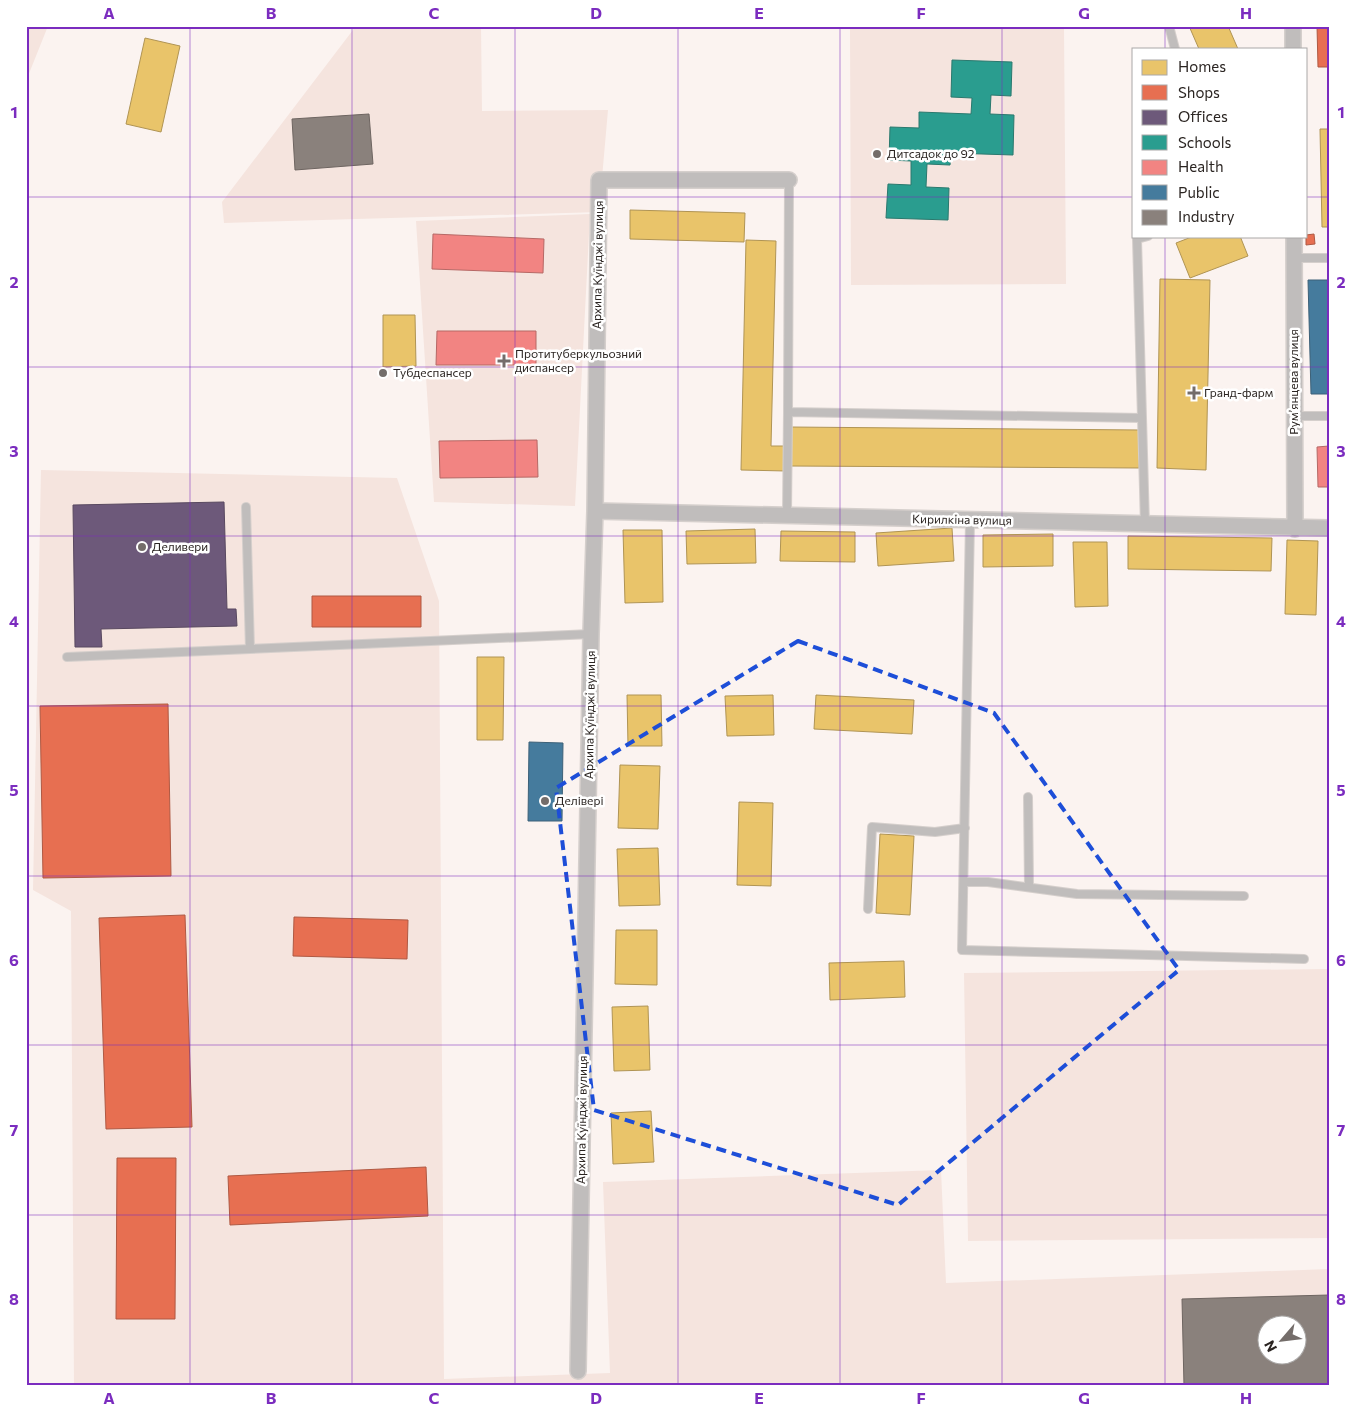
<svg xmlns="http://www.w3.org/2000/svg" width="1355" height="1412" viewBox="0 0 1355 1412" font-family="Commissioner,sans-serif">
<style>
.built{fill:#f5e4de;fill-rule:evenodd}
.homes{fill:#e9c46a;stroke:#b09454}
.shops{fill:#e76f51;stroke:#af5943}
.offices{fill:#6d597a;stroke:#594960}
.schools{fill:#2a9d8f;stroke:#2a796e}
.health{fill:#f28482;stroke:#b66865}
.public{fill:#457b9d;stroke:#3d6178}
.industry{fill:#8a817c;stroke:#6e6561;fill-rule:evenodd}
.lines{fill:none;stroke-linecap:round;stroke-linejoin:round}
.lane-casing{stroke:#d5cfcc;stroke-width:10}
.street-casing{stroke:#d5cfcc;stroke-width:18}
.lane{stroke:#c0bdbc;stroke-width:8}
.street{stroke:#c0bdbc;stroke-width:15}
.marked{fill:none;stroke:#1d4ed8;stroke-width:4;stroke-dasharray:10 6;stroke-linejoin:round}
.grid{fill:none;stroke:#7b2cbf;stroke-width:1;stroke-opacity:0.55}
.poi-dot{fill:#746d6a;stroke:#fff;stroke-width:2}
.labels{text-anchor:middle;stroke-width:5;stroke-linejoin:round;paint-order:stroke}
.poi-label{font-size:12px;fill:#2b2522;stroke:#fff;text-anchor:start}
.street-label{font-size:12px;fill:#2b2522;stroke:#fff}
.neatline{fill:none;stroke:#7b2cbf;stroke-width:2}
.grid-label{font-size:16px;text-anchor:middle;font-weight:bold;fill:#7b2cbf}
</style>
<rect width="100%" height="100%" fill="#fbf3f0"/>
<path class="built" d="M26 26H48L26 81Z
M356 26H481L482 111 608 110 599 212 224 223 222 202Z
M1064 28 1066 284 851 285 850 29Z
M590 214 575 506 434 502 416 221Z
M41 470 397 478 439 601 444 1379 610 1373 603 1182 941 1170 946 1283 1329 1269V1386L74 1385 71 911 33 890ZM1268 1324H1298V1354H1268Z
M1329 969V1238L968 1241 964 973Z"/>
<path class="homes" d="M1189 26H1228L1238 49H1199Z
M145 38 180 46 161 132 126 124Z
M1320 129H1329V227H1322Z
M630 210 745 213 744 242 630 239Z
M1194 236H1240L1248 256 1190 278 1176 243Z
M746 240 776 241 771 446H786V471L741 470Z
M1160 279 1210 280 1206 470 1157 468Z
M383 315H415L416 366 383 367Z
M790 427 1140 430 1139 468 790 466Z
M952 528 954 561 878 566 876 533Z
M755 529 756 563 687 564 686 531Z
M623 530H662L663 602 625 603Z
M781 531 855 532V562L780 561Z
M1053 534V566L983 567V535Z
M1128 536 1272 538 1271 571 1128 569Z
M1287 540 1318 541 1316 615 1285 614Z
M1073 542H1107L1108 606 1075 607Z
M477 657H504L503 740H477Z
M627 695H661L662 746H628Z
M773 695 774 735 727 736 725 696Z
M816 695 914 700 912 734 814 729Z
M620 765 660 766 658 829 618 828Z
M739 802 773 803 771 886 737 885Z
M880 834 914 836 910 915 876 913Z
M658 848 660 905 619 906 617 849Z
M616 930H657V985L615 984Z
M904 961 905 997 830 1000 829 963Z
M648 1006 650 1070 614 1071 612 1007Z
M651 1111 654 1162 613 1164 611 1113Z"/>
<path class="shops" d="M1317 26H1329V67H1318Z
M1314 234 1315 244 1306 245V235Z
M312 596H421V627H312Z
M168 704 171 876 43 878 40 706Z
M185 915 192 1127 106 1129 99 918Z
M294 917 408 920 407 959 293 956Z
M117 1158H176L175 1319H116Z
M426 1167 428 1216 230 1225 228 1176Z"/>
<path class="offices" d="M224 502 227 609H236L237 626 101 629 102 647H75L73 505Z"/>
<path class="schools" d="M952 60 1012 62 1011 96 991 95 990 114 1014 115 1013 155 951 153 950 165 927 164 926 187 949 188 948 220 886 218 888 184 911 185V161L889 160 890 127 919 128V112L971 114 972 98 951 97Z"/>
<path class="health" d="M433 234 544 239 543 273 432 269Z
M437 331H536V365H436Z
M537 440 538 477 440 478 439 441Z
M1329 446V487H1318L1317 447Z"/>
<path class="public" d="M1308 280H1329V394H1311Z
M529 742 563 743 562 821H528Z"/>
<path class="industry" d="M369 114 373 164 295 170 292 119Z
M1329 1295V1386H1184L1182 1299ZM1268 1324H1298V1354H1268Z"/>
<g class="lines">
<g class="lane-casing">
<path id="lane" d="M1169 26 1175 49
M1294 258H1329
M788 412 789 180
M1295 416H1329
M246 507 250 649
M787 516 788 412 1142 418
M970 521 962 950 1304 959
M1145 525 1137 239 1148 236
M67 657 591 634
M1028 797 1029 887
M964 882H988L1077 894 1244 896
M868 909 872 827 935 832 965 828"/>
</g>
<g class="street-casing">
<path id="street" d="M1293 26V49
M1294 236 1295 529
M595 511 1329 528
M578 1371 591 634 595 511 599 180H789"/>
</g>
<use href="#lane" class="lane"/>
<use href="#street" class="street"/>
</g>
<path class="marked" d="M798 641 994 713 1179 970 898 1205 594 1110 556 788Z"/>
<path class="grid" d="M190 26V1386M352 26V1386M515 26V1386M678 26V1386M840 26V1386M1002 26V1386M1165 26V49M26 197H1134M1306 197H1329M1165 236V1386M26 367H1329M26 536H1329M26 706H1329M26 876H1329M26 1045H1329M26 1215H1329"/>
<g class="poi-dot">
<circle cx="877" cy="154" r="5"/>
<path d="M501.5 353.5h5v5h5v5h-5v5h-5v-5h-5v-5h5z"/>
<circle cx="383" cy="373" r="5"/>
<path d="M1191.5 385.5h5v5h5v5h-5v5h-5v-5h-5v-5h5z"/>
<circle cx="142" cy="547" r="5"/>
<circle cx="545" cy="801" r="5"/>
</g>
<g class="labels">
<g class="poi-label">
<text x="887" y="158">Дитсадок до 92</text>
<text x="515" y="358">Протитуберкульозний<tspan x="515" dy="14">диспансер</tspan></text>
<text x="393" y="377">Тубдеспансер</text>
<text x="1204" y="397">Гранд-фарм</text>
<text x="152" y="551">Деливери</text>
<text x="555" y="805">Делівері</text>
</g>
<g class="street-label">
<text transform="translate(598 265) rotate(-89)" y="4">Архипа Куїнджі вулиця</text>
<text transform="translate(1294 382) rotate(-90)" y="4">Рум’янцева вулиця</text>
<text transform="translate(962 520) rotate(1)" y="4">Кирилкіна вулиця</text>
<text transform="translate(590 715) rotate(-89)" y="4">Архипа Куїнджі вулиця</text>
<text transform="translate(582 1120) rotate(-89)" y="4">Архипа Куїнджі вулиця</text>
</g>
</g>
<rect width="1355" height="1412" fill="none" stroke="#ffffff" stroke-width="55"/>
<rect x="1132" y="48" width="175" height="190" fill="#ffffff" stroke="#aaa8a7"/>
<rect x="1142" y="60" width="25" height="15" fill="#e9c46a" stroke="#aaa8a7"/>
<text x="1178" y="72" font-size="15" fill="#2b2522">Homes</text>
<rect x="1142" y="85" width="25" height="15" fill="#e76f51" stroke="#aaa8a7"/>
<text x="1178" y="98" font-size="15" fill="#2b2522">Shops</text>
<rect x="1142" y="110" width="25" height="15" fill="#6d597a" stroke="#aaa8a7"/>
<text x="1178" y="122" font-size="15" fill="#2b2522">Offices</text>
<rect x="1142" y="135" width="25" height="15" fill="#2a9d8f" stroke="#aaa8a7"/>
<text x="1178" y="148" font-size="15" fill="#2b2522">Schools</text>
<rect x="1142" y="160" width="25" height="15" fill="#f28482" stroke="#aaa8a7"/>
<text x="1178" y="172" font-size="15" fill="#2b2522">Health</text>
<rect x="1142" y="185" width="25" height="15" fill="#457b9d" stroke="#aaa8a7"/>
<text x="1178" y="198" font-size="15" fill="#2b2522">Public</text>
<rect x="1142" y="210" width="25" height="15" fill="#8a817c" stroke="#aaa8a7"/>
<text x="1178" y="222" font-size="15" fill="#2b2522">Industry</text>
<g transform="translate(1282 1340) rotate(242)"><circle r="24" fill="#ffffff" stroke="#aaa8a7"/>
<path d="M0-4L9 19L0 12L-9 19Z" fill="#746d6a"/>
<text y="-8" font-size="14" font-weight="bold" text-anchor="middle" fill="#2b2522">N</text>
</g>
<rect x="28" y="28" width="1300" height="1356" class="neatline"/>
<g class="grid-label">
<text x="109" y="19">A</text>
<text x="271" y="19">B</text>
<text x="434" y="19">C</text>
<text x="596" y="19">D</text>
<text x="759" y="19">E</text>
<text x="921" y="19">F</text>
<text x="1084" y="19">G</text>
<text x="1246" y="19">H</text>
<text x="14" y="118">1</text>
<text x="1341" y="118">1</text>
<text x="14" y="288">2</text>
<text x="1341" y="288">2</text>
<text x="14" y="457">3</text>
<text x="1341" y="457">3</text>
<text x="14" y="627">4</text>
<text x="1341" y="627">4</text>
<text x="14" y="796">5</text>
<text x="1341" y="796">5</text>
<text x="14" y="966">6</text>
<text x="1341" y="966">6</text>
<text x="14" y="1136">7</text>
<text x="1341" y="1136">7</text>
<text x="14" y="1305">8</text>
<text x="1341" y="1305">8</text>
<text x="109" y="1404">A</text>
<text x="271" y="1404">B</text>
<text x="434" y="1404">C</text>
<text x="596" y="1404">D</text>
<text x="759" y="1404">E</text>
<text x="921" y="1404">F</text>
<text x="1084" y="1404">G</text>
<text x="1246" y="1404">H</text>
</g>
</svg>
